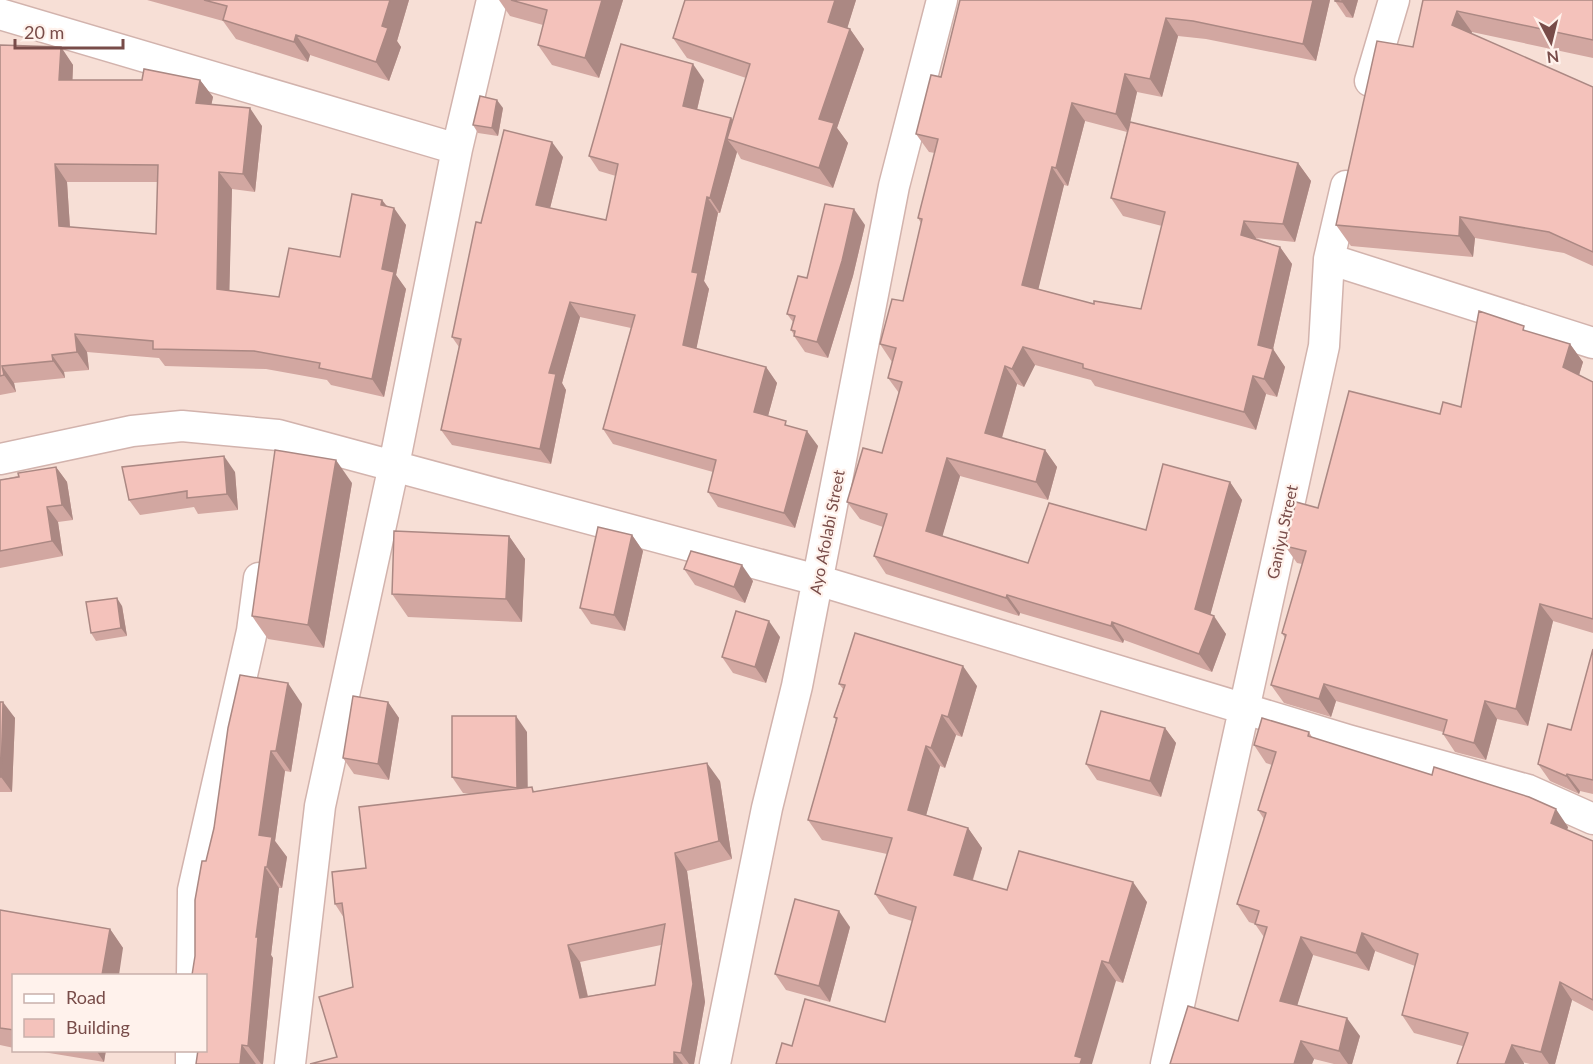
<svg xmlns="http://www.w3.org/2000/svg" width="1593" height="1064" viewBox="0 0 1593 1064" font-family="Lato,sans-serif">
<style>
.residential{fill:#f7dfd6;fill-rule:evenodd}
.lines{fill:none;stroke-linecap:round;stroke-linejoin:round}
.street-casing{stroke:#d2b3ad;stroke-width:33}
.street{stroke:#fff;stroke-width:30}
.wall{fill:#d2a7a1;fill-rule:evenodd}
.shaded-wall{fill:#ab8883}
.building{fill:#f4c2bb;stroke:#ab8883;stroke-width:1.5;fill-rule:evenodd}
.labels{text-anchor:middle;stroke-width:4.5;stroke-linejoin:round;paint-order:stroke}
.street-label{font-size:16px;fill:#784c49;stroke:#fff2ec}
</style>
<rect width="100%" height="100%" fill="#fdede5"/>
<path class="residential" d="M0 0H1593V1064H0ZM14 976H206V1050H14Z"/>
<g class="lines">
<g class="street-casing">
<path id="street" d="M0 14 457 149
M1370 81 1394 0
M1329 259 1593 343
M0 459 132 431 182 426 278 435 817 580 1348 740 1528 790 1593 819
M192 976 193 890 252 631 259 578
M191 1064V1050
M290 1064 320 806 394 465 457 149 492 0
M715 1064 767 808 797 686 894 186 942 0
M1166 1064 1324 346 1329 259 1346 186"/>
</g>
<use href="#street" class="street"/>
</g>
<path class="wall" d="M147 0H409L397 41 401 47 389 81 310 55 308 62 236 39 223 21Z
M499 0H623L599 78 552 65 538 45 543 25 510 16Z
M685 0H856L847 28 850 29 864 49 837 128 848 143 833 188 741 159 737 152 720 213H718L704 281 709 289 696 349 766 367 777 383 768 416 790 427 818 446 795 528 718 507 708 492 713 472 613 444 603 429 631 328 580 317 562 383 566 390 551 464 452 445 441 430 459 347 452 337 481 223 563 157 550 208 606 220 616 176 599 171 589 156 704 80 697 110 731 118 733 120 746 78 687 58 673 38Z
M960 0H1330L1316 61 1206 39 1178 36 1162 97 1137 92 1130 122 1298 163 1311 181 1295 242 1256 238 1280 247 1292 264 1273 349 1285 367 1277 397 1266 394 1256 430 1095 386 1091 380 1035 365 1024 387 1017 384 1002 438 1045 450 1057 467 1048 500 960 476 942 536 1028 563 1146 530 1230 482 1242 500 1210 615 1226 634 1212 672 1124 640 1123 643 1020 613 1019 616 886 574 874 556 883 527 860 519 847 502 882 453 899 393 888 378 892 362 880 344 903 301 921 223 918 218 935 153 929 152 916 134 941 77ZM1085 121 1127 132 1111 198 1123 216 1162 226 1141 309 1094 304 1038 289 1064 185 1068 186Z
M1358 0 1353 18 1346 17 1335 1Z
M1423 0H1593V58L1472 32 1471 34 1593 87V266L1564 253 1475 238 1473 257 1351 246 1336 225 1413 47Z
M0 45 61 47 73 65 72 80H200L213 97 211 105 262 126 255 192 232 189 229 291 279 297 340 257 382 200 387 206 406 225 396 275 406 289 384 397 331 385 327 380 266 369 165 366 159 358 87 352 89 370 64 372 65 378 14 383 16 392 0 395ZM67 182H158L156 234 70 227Z
M503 108 498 136 478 133 473 125Z
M865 225 853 276 828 358 805 352 794 336V335L791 330 793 322 787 314 807 278Z
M1529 332 1570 344 1583 362 1579 375 1593 382V633L1553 621 1528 726 1497 719 1486 760 1455 752 1443 734V732L1336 701 1331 717 1284 703 1271 685 1285 638 1282 633 1302 564 1297 563 1285 546 1318 508 1440 414 1461 407Z
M56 467 67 482 73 520 58 522 63 556 0 568V480Z
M235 472 238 510 198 514 194 507 140 515 129 500Z
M352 483 324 648 268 639 252 616Z
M632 535 643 551 625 631 591 624 580 608Z
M509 536 525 559 522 622 408 617 392 594Z
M684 569 753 581 745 603 695 585Z
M122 606 127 636 96 641 91 633Z
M780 637 766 683 733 673 722 657Z
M1593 649V794L1580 791 1579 794 1550 781 1538 764 1571 730Z
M839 684 977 686 962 737 956 735 945 768 940 766 926 815 968 828 982 848 973 880 1007 890 1147 902 1123 983 1116 981 792 1046 885 1022 912 921 889 914 875 894 887 854 822 840 808 820 836 720 834 717 843 689Z
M0 702 15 718 12 792H0Z
M388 702 399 718 389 780 354 774 343 758Z
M302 704 291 772 285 771 275 841 287 857 282 888H279L271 955 273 958 263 1064H196L206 1050 214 828Z
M1165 728 1176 743 1161 797 1097 780 1086 764Z
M527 732V788L535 791 720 781 732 859 687 871 705 1002 694 1064H310L337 1057 353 987 344 918 335 904 366 868 470 794 463 793 452 777ZM661 945 655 985 588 996 580 962Z
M1309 732 1312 737 1568 827 1567 830 1593 841V1011L1572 1000 1555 1064H1530L1414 1033 1402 1015 1415 966 1375 951 1369 971 1313 955 1297 1005 1360 1036 1352 1064H1334L1314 1059 1312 1064H1170L1238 1021 1264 937 1255 924 1249 922 1237 904 1264 819 1258 810 1272 765 1266 763 1254 745Z
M0 910 110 929 123 948 14 975V1048L0 1045Z
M850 927 830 1002 786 990 775 974Z
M31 1050H106L104 1062Z"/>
<path class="shaded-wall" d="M390 0H409L397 41 401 47 389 81 376 62 382 26Z
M602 0H623L599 78 585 58Z
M835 0H856L843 42 828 22Z
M1313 0H1330L1316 61 1303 44Z
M1342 0H1358L1353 18 1342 2Z
M1457 11 1472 32 1467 46 1452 25Z
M1166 18 1178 36 1162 97 1150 79Z
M850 29 864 49 837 128 848 143 833 188 819 168V119Z
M296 35 310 55 308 62 294 42Z
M61 47 73 65 72 97 59 80Z
M693 64 704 80 694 122 683 106Z
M1125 74 1137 92 1128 132 1116 114Z
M200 80 213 97 208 121 196 103Z
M497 100 503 108 498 136 492 128Z
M1072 103 1085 121 1068 186 1056 168Z
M250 108 262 126 255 192 243 174Z
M731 118 742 133 727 139 737 152 720 213 710 198Z
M552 142 563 157 547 220 536 205Z
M1298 163 1311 181 1295 242 1283 224Z
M55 164 67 182 71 244 59 226Z
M1052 167 1064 185 1035 303 1022 285Z
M219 172 232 189 229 307 217 289Z
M707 197 718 213 704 281 709 289 694 360 683 345 692 272Z
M382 200 393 215 394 208 406 225 396 275 406 289 384 397 372 379 382 269 381 205Z
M854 209 865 225 853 276 828 358 817 342Z
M1460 217 1475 238 1473 257 1459 236Z
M1244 221 1256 238 1253 252 1241 235Z
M1280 247 1292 264 1273 349 1285 367 1277 397 1264 379 1258 345Z
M570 302 580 317 562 383 566 390 551 464 540 449 549 373Z
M75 334 87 352 89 370 77 352Z
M1570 344 1583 362 1576 385 1563 367Z
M1023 347 1035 365 1024 387 1012 369Z
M52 355 64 372 65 378 53 361Z
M2 366 14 383 16 392 4 375Z
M1005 366 1017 384 998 451 985 433Z
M766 367 777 383 765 427 754 412Z
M1253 376 1266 394 1256 430 1244 412Z
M807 431 818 446 795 528 784 513Z
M1045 450 1057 467 1048 500 1036 482Z
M224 456 235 472 238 510 227 494Z
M947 458 960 476 939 548 926 531Z
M336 460 352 483 324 648 308 625Z
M56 467 67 482 73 520 62 505Z
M1230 482 1242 500 1207 627 1195 609Z
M47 507 58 522 63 556 52 541Z
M632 535 643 551 625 631 614 615Z
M509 536 525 559 522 622 506 599Z
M742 565 753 581 745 603 734 587Z
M1007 595 1020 613 1019 616 1006 598Z
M117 598 122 606 127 636 121 628Z
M1540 604 1553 621 1528 726 1516 709Z
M1214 616 1226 634 1212 672 1199 654Z
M769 621 780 637 766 683 755 667Z
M1112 622 1124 640 1123 643 1111 626Z
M963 666 977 686 962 737 948 717Z
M288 683 302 704 291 772 276 751Z
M1324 684 1336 701 1331 717 1319 699Z
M1485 701 1497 719 1486 760 1474 743Z
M3 702 15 718 12 792 1 777Z
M388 702 399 718 389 780 378 764Z
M942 715 956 735 945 768 931 748Z
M516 716 527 732 528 804 517 788Z
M1165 728 1176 743 1161 797 1150 781Z
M926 746 940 766 922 830 908 810Z
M271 751 285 771 275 841 287 857 282 888 267 867 259 835Z
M707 763 720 781 732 859 719 841Z
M1567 774 1580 791 1579 794 1566 776Z
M1556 809 1568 827 1563 841 1551 823Z
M968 828 982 848 968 895 954 875Z
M675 853 687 871 705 1002 694 1064H689L681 1053Z
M265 867 279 888 271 955 273 958 263 1064H261L248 1046 256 937Z
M1133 882 1147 902 1123 983 1109 963Z
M839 911 850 927 830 1002 819 986Z
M110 929 123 948 119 975H102Z
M1362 933 1375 951 1369 971 1356 953Z
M1301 937 1313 955 1293 1019 1280 1001Z
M568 945 580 962 592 1016 580 998Z
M1102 961 1116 981 1092 1064H1080L1075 1056Z
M1560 982 1572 1000 1555 1064H1549L1541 1052Z
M1347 1018 1360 1036 1352 1064H1348L1339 1051Z
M1301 1041 1314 1059 1312 1064H1294Z
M242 1045 256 1064H240Z
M1512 1045 1524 1063V1064H1505Z
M96 1050H106L104 1062Z
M674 1052 683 1064H674Z"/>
<path class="building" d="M204 0H390L382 26 388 28 376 62 296 35 294 42 223 20 227 6Z
M511 0H602L585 58 538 45 547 10Z
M685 0H835L828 22 850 29 819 119 834 123 819 168 727 139 750 64 673 38Z
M960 0H1313L1303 44 1193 21 1166 18 1150 79 1125 74 1116 114 1072 103 1056 168 1052 167 1022 285 1094 304V301L1141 309 1165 212 1111 198 1130 122 1298 163 1283 224 1244 221 1241 235 1280 247 1258 345 1273 349 1264 379 1253 376 1244 412 1083 368V364L1023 347 1012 369 1005 366 985 433 1045 450 1036 482 947 458 926 531 1028 563 1049 503 1146 530 1163 464 1230 482 1195 609 1214 616 1199 654 1112 622 1111 626 1007 595 1006 598 874 556 887 514 847 502 863 448 882 453 902 382 888 378 896 348 880 344 892 299 903 301 922 219 918 218 938 139 916 134 931 75 941 77Z
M1335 0H1342V2L1335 1Z
M1423 0H1593V40L1457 11 1452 25 1593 87V252L1549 232 1460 217 1459 236 1336 225 1377 41 1413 47Z
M621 44 693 64 683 106 731 118 710 198 707 197 692 272 698 273 683 345 766 367 754 412 786 421 785 425 807 431 784 513 708 492 716 460 603 429 635 315 570 302 549 373 556 374 540 449 441 430 461 339 452 337 476 222 481 223 504 130 552 142 536 205 606 220 618 164 589 156Z
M0 45 61 47 59 80H142L144 69 200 80 196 103 250 108 243 174 219 172 217 289 279 297 289 248 340 257 352 194 382 200 381 205 394 208 382 269 394 272 372 379 319 368 320 363 254 351 153 349V341L75 334 77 352 52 355 53 361 2 366 4 375 0 376ZM55 164 158 165 156 234 59 226Z
M480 96 497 100 492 128 473 125Z
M825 204 854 209 842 261 817 342 794 336 795 331 791 330 795 316 787 314 798 276 807 278Z
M1479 311 1524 326 1523 330 1570 344 1563 367 1593 382V619L1540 604 1516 709 1485 701 1474 743 1443 734 1447 720 1324 684 1319 699 1271 685 1286 635 1282 633 1306 551 1285 546 1296 502 1318 508 1349 391 1440 414 1443 402 1461 407Z
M275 450 336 460 308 625 252 616Z
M224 456 227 494 187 498V491L129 500 122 467Z
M56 467 62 505 47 507 52 541 0 551V480L19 477 18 473Z
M598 527 632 535 614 615 580 608Z
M394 531 509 536 506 599 392 594Z
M691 551 742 565 734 587 684 569Z
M117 598 121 628 91 633 86 602Z
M736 611 769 621 755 667 722 657Z
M855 633 963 666 948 717 942 715 931 748 926 746 908 810 968 828 954 875 1007 890 1019 851 1133 882 1109 963 1102 961 1075 1056 1082 1058 1080 1064H776L782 1043 792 1046 805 999 885 1022 916 907 875 894 892 838 808 820 837 718 834 717 845 685 839 684Z
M1593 649V780L1567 774 1566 776 1538 764 1548 724 1571 730Z
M240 675 288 683 276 751H271L259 835 272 837 267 867H265L256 937H258L248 1046 242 1045 240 1064H196L198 1050H206V975H192L195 956V900L202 861H206L214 828 228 728Z
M353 696 388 702 378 764 343 758Z
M0 702H3L1 777H0Z
M1101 711 1165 728 1150 781 1086 764Z
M452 716H516L517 788 452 777Z
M1262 718 1309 732 1308 736 1432 775 1434 767 1529 797 1556 809 1551 823 1593 841V1000L1560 982 1541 1052 1512 1045 1505 1064H1457L1468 1033 1402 1015 1418 954 1362 933 1356 953 1301 937 1280 1001 1347 1018 1339 1051 1301 1041 1294 1064H1170L1188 1006 1238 1021 1267 927 1255 924 1259 911 1237 904 1266 813 1258 810 1276 752 1254 745Z
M707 763 719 841 675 853 693 984 681 1053 674 1052V1064H310L337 1057 319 997 353 987 342 903 335 904 332 872 366 868 359 807 532 787 533 792ZM665 924 655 985 580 998 568 945Z
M795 899 839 911 819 986 775 974Z
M0 910 110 929 102 975H14V1030L0 1028Z"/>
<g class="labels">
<g class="street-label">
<text transform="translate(827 532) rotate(-79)" y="6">Ayo Afolabi Street</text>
<text transform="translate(1282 532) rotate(-78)" y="6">Ganiyu Street</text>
</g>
</g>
<rect x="12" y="974" width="195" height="78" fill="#fff2ec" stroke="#c9b0ab" stroke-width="1.5"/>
<rect x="24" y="994" width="30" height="9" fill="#ffffff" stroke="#c9b0ab" stroke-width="1.5"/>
<text x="66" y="1004" font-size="18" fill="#784c49">Road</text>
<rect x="24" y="1019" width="30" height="18" fill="#f4c2bb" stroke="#c9b0ab" stroke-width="1.5"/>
<text x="66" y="1034" font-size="18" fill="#784c49">Building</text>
<g transform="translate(1551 42) rotate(173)" stroke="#fff2ec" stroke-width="4.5" paint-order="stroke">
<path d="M0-4.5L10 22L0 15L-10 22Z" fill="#784c49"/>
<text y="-9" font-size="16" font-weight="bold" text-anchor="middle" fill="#784c49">N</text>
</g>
<path d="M15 39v9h108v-9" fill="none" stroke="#784c49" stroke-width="3"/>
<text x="24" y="39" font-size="18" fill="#784c49" stroke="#fff2ec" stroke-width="4.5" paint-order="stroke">20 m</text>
</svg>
